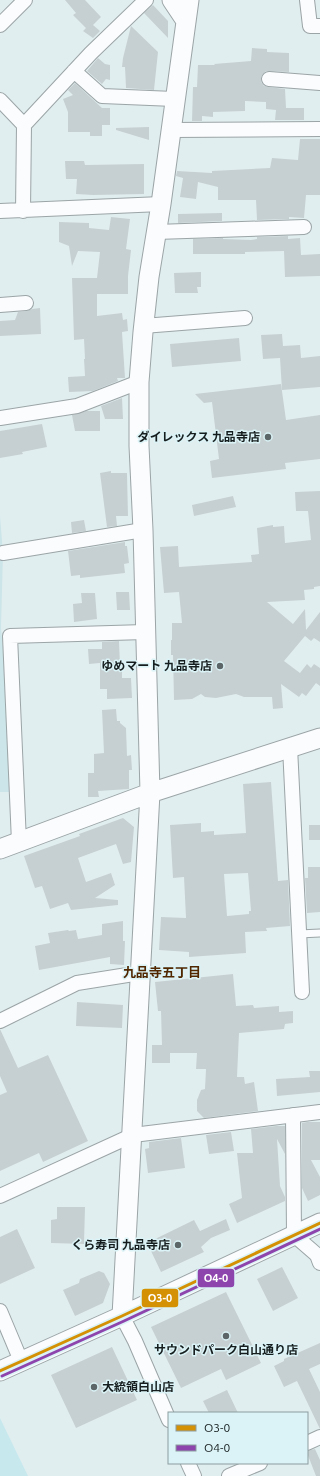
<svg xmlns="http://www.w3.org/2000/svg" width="320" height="1476" viewBox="0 0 320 1476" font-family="Ubuntu,'Noto Sans JP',sans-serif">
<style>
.built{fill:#cce5e8}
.green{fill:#c7e9ee}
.building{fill:#c6d0d2;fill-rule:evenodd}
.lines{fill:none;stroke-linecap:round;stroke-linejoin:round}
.lane-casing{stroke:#9ba4a6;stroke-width:9}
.street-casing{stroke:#9ba4a6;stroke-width:16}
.secondary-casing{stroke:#9ba4a6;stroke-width:21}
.lane{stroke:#fafcfd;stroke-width:7}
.street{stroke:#fafcfd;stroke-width:14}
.secondary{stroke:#fafcfd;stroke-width:19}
.bus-1-casing{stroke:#dbf3f6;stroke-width:6}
.bus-2-casing{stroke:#dbf3f6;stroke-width:6}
.bus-1{stroke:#d59104;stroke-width:3}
.bus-2{stroke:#8e44ad;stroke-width:3}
.poi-dot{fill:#5c6668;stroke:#dbf3f6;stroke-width:1.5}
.labels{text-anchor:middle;stroke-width:3;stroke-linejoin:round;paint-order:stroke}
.poi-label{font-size:12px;font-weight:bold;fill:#151d1e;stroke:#dbf3f6;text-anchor:end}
.neighbourhood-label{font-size:13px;font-weight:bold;fill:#512700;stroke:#dbf3f6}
.line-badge{stroke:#dbf3f6;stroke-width:1.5}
.badge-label{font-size:11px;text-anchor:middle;font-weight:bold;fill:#fff}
</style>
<rect width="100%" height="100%" fill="#e1eef0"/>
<path class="built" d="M0 516 3 553 1 628 17 792H0Z"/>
<path class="green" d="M0 1418 28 1476H0Z"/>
<path class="building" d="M65 0H85L101 17 93 25 100 31 93 38 83 31 86 28 73 15 76 13Z
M153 5 168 21V38L144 13Z
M131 26 158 52 154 90 126 88 125 67H122L123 58Z
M252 48 267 49V52L289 53V72L266 71 262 75 261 82 264 86 268 87 285 89 286 108H304V120H275L276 110 266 109V102L245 101V111L213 112V117L202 116V121H192L193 87H197L198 65H215L214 64 251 61Z
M98 58 105 64 110 65V80L106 79 102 84 87 71Z
M75 83 102 108H110V125H102V136H90V132H68V112L63 99 73 95 68 90Z
M149 127V140L116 130V128Z
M300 139H320V195H306L304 218 289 217V219L257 220 256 200H218V187L198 182 196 199 180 197 183 178 176 176 177 171 212 173V171L270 168 272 158 298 160Z
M65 161H84L85 165 144 164V194L93 195 76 194 77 179H66Z
M222 213V221L178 223V214Z
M111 217 130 219 126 249 131 250 128 276V294H97V316L122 313 123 320 127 319 128 331 122 332 125 378H117L118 381 93 391 69 392 68 377 85 376 84 359H85L84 339 74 340 72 278H97L100 252 78 251 72 266 69 246 59 242V222L89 223V228L109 230Z
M288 236V239L300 238 301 255 320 254V276L285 277 284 251 245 252V254H193V239L223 238V239L251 240 257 239V237Z
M201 272V287H197L198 293H175L174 273Z
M40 308 41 334 0 336V321L15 320 18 312 27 311 32 309Z
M282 334 283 346 300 345 301 358 320 356V387L282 390 280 358 263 359 261 335Z
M239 338 241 361 172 367 170 344Z
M281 384 286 420 320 415V459L285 463 286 469 212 478 210 461 219 459 212 402 204 403 195 394Z
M122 398 123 419H105L101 406Z
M86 411H100V431H75L72 415Z
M42 424 47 447 22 452 23 454 0 458V431Z
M111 471V473H127L128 516H116L117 526 107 527 100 473Z
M320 491V586L314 587V589L304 590 305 600 267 602 293 624 305 609 306 630 320 612V642L314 638 311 641 305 636 284 661 300 673 307 664 311 668 314 664 320 668V686L316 683 306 696 302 693 299 697 281 684 283 708 273 709 272 697H244L236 694 216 698 205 697 201 694 192 699 174 700 173 655H171V640H172V623H182L179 592 164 593 160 547 178 546 179 567 252 562 251 555 259 554 257 528 273 525V527L284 526 285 543 311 540 308 511H296L295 492Z
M233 496 236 507 194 516 192 505Z
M84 520 86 531 72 533 71 522Z
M125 542V546H127L129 563 124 564 125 573 80 578V575L71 576 68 551Z
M116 592H129L130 610H117Z
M81 593H95L97 619 74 622 73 604 82 603Z
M119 641 120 665H122V678H131L132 698 107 699V689H100V663L89 664 88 649H102V642Z
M116 709 117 721H120V723L126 728 127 756 131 755 132 770H129V789L98 791 99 797H88V773H94V754L104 753 102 710Z
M271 782 278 881 288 880 290 926 266 928 267 931 245 932 246 953 189 957V952L159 950 161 917 186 918 184 877 173 878 170 825 201 823V832L214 831V835L246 833 243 784ZM248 873 251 911H249V914L227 916 224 874Z
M123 818 134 827 131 862 123 864 116 844 78 858 86 882 111 873 115 885 95 898 118 900V905L71 910 68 903 50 909 42 886 35 888 24 856 80 836 79 834Z
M309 825H320V840H309Z
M308 867H320V912L307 913 305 878H308Z
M123 921V941H125L124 965 110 964V957L39 970 35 946 50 943 48 933 68 930 69 931 76 930 78 939 102 935V924Z
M233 974 236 1006 253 1005 254 1008 279 1006V1012L293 1011V1023L285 1024 284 1029 239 1033 237 1077H244L245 1084 254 1082 258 1111 204 1118 197 1111V1100L201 1090 205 1089 206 1069H196L197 1053H170V1063H152V1045H162L161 1011H158L155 982Z
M77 1002 123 1005 122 1028 76 1026Z
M0 1029 18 1068 48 1055 88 1141 43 1162 39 1153 0 1171V1095L7 1092 0 1076Z
M309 1071H320V1092L277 1096 276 1079 310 1077Z
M307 1122H320V1160H311L320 1177V1195L308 1201 302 1188V1123Z
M276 1126H285V1154L277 1139 280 1186 285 1197V1201L237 1223 229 1204 242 1198 237 1153H253L251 1129Z
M231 1132 234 1151 209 1154 206 1135Z
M181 1138 185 1168 148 1173 145 1149 149 1148V1142Z
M57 1207H85L84 1244 51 1243V1220L57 1219Z
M226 1219 230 1230 211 1238 201 1247 204 1252 161 1272 151 1251 154 1249 151 1241 194 1220 200 1231Z
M17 1229 35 1268 0 1284V1237Z
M282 1267 298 1298 273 1311 257 1279Z
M99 1271 104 1273 110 1284 103 1303 75 1316 63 1290 79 1283 80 1279Z
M226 1292 261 1363 226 1380 221 1369 181 1388 151 1327Z
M320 1343V1364L309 1369 320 1392V1429L297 1381 284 1387 274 1366 284 1361V1359Z
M112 1347 137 1400 76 1428 51 1375Z
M227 1390 238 1413H209L203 1401Z
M315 1449 320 1460V1476H316L307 1453V1451Z"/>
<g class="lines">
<g class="lane-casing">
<path id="lane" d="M299 934 320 933"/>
</g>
<g class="street-casing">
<path id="street" d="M307 0 310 26H320
M0 25 25 0
M74 71 102 96 174 99
M269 79 320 83
M0 100 24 125
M171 130 320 129
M0 211 161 204
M23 211 24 125 91 53 146 0
M156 232 304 227
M0 305 26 303
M143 326 245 318
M0 418 77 406 139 382
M3 553 143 530
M290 747 302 992
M19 842 10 636 145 632
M0 1021 77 983 140 973
M293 1115 294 1235 317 1255 320 1263
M0 1196 133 1135 320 1112
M0 1311 21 1361
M122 1316 135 1341 169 1420
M307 1443 320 1437
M188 1463 194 1476
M229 1476 260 1463"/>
</g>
<g class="secondary-casing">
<path id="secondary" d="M172 0 186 21
M0 849 150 793 320 738
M122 1316 150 793 143 530 139 446V382L143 332 149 277 161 204 189 0
M0 1371 122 1316 320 1223"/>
</g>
<use href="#lane" class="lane"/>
<use href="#street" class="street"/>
<use href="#secondary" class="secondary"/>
<g class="bus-1-casing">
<path id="bus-1" d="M0 1371 122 1316 320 1223"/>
</g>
<g class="bus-2-casing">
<path id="bus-2" d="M2 1376 124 1321 320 1229"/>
</g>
<use href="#bus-1" class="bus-1"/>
<use href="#bus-2" class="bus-2"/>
</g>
<g class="poi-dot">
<circle cx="268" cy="437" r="4"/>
<circle cx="220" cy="666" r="4"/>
<circle cx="178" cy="1245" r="4"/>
<circle cx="226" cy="1336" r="4"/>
<circle cx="94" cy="1387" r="4"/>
</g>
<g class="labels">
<g class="poi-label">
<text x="260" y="441">ダイレックス 九品寺店</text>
<text x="212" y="670">ゆめマート 九品寺店</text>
<text x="170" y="1249">くら寿司 九品寺店</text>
<text x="226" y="1354" text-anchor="middle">サウンドパーク白山通り店</text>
<text x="102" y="1391" text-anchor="start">大統領白山店</text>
</g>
<g class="neighbourhood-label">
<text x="162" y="977">九品寺五丁目</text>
</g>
</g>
<g class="line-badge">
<rect x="197" y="1268" width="38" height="20" rx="4" fill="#8e44ad"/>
<rect x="141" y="1288" width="38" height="20" rx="4" fill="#d59104"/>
</g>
<g class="badge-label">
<text x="216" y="1282">O4-0</text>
<text x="160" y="1302">O3-0</text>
</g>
<rect x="168" y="1412" width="140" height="52" fill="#dbf3f6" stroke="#8c9da0"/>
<rect x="176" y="1425" width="20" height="6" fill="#d59104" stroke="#8c9da0"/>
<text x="204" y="1432" font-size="12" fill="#151d1e">O3-0</text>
<rect x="176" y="1445" width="20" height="6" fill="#8e44ad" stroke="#8c9da0"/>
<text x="204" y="1452" font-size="12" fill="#151d1e">O4-0</text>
</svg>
